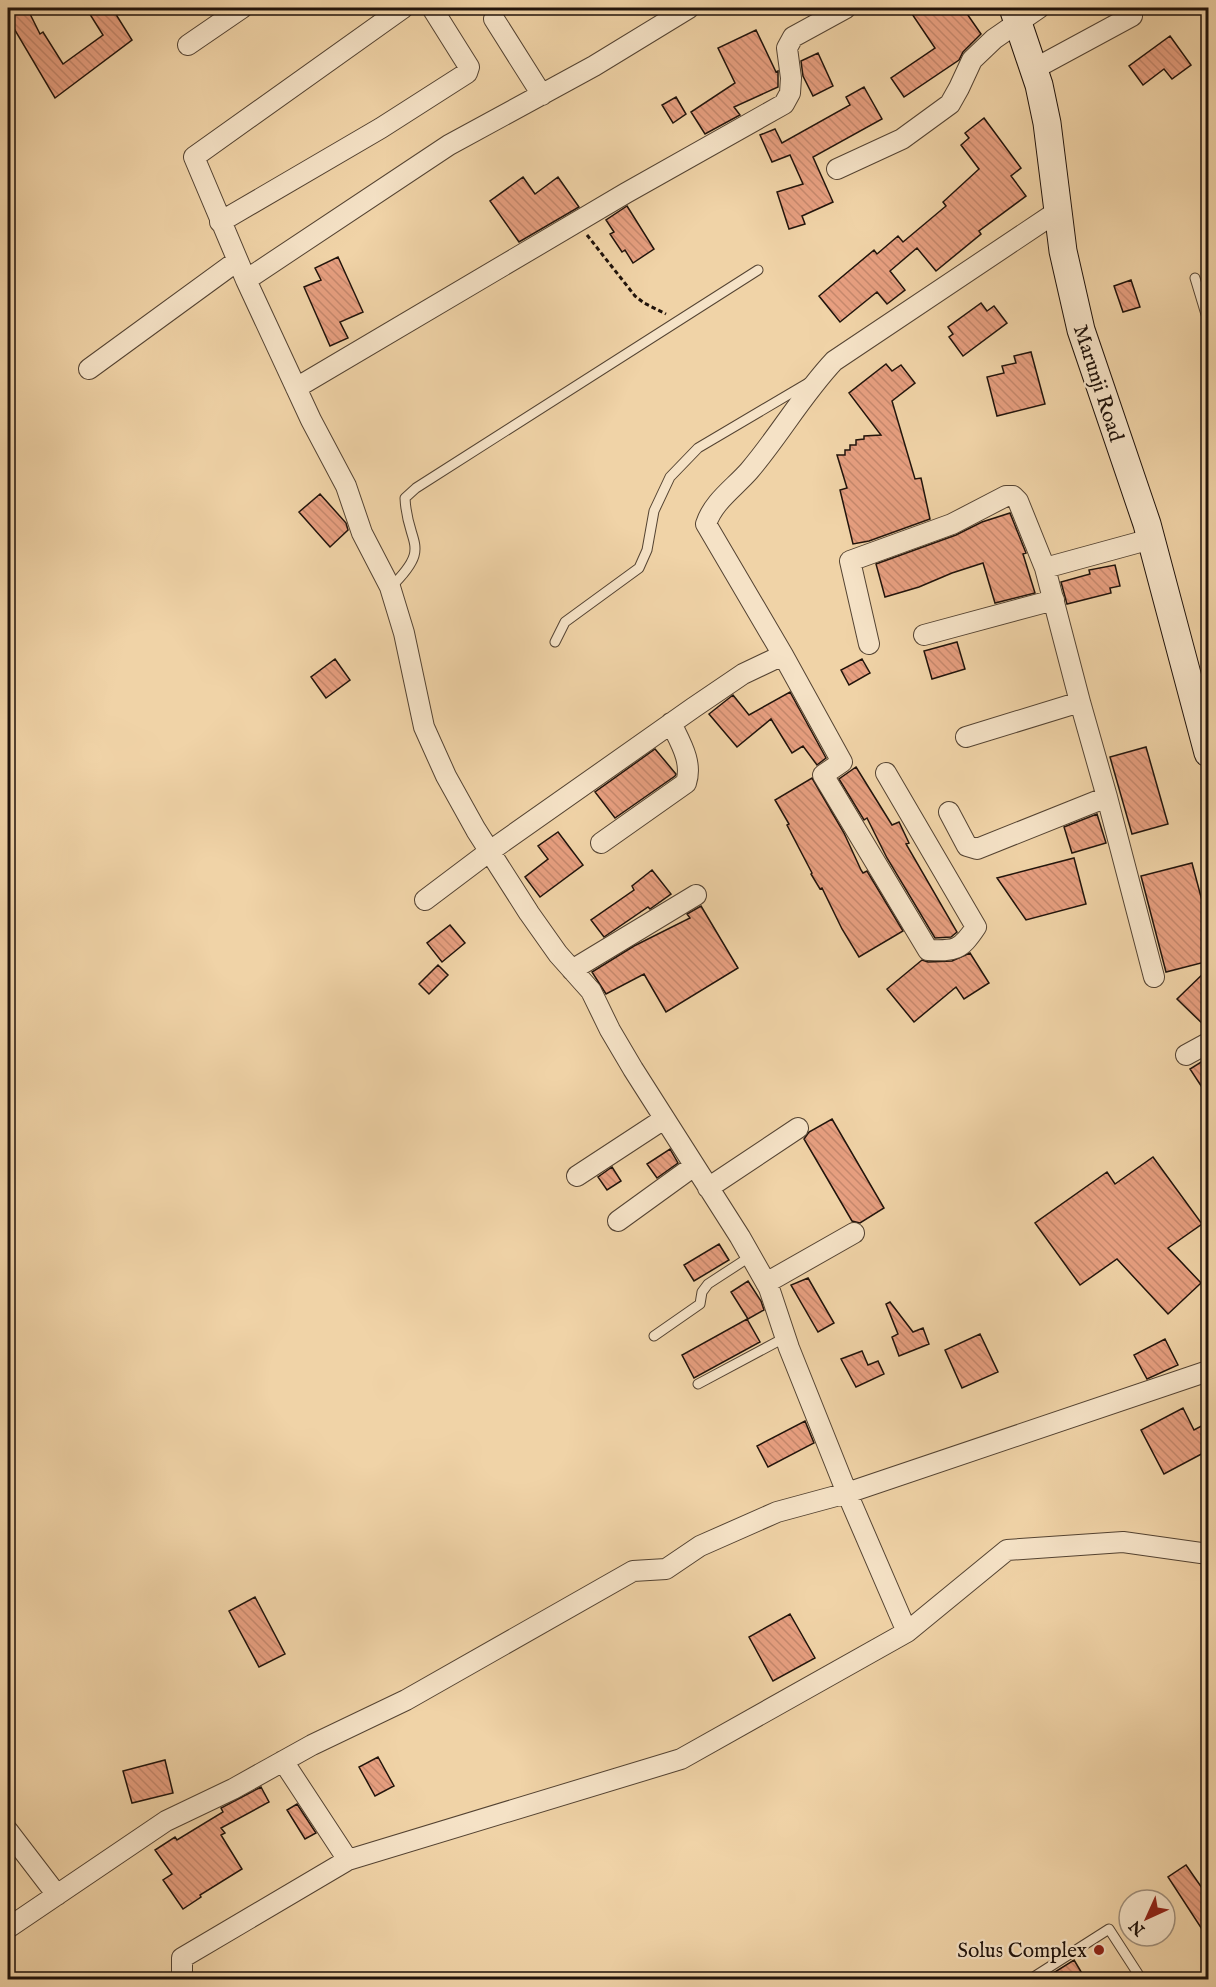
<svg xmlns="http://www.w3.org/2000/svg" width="1216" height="1987" viewBox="0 0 1216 1987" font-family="'IM FELL English',serif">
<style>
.building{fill:url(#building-back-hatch);stroke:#20130b;stroke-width:1.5}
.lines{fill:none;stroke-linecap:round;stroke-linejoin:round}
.lane-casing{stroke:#544332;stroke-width:11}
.street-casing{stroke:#544332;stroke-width:22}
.secondary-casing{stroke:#20130b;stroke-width:29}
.path{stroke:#20130b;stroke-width:3;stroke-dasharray:4.5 3;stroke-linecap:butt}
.lane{stroke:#f5e2c6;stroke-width:9}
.street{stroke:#f5e2c6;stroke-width:20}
.secondary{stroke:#f5e2c6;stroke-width:27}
.poi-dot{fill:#8f2418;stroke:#f5e2c6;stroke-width:2}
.labels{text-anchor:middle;stroke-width:4.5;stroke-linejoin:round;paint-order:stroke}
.street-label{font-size:21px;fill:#20130b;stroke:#f5e2c6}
.poi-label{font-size:21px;fill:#20130b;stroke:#f5e2c6;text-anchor:end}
</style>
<defs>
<pattern id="building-back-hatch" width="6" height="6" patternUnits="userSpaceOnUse" patternTransform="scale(1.5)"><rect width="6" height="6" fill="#e79f80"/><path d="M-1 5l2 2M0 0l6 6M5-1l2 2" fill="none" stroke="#c6886d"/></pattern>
</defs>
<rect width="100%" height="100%" fill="#f0d3a7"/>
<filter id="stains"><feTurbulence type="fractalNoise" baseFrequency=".00333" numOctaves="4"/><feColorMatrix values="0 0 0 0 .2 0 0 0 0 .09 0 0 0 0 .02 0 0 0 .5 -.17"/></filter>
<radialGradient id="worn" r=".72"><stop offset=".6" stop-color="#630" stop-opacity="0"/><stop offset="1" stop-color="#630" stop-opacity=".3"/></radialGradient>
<path class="building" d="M8 8H27L40 34 43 32 63 64 103 35 86 8H112L132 40 55 98 12 25 8 28Z
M908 8H963L981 34 963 52 959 60 904 97 891 78 935 48Z
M756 30 776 72 778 71V87L734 107 740 115 705 134 691 112 735 83 718 48Z
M1170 36 1191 65 1172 79 1164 69 1143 85 1129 66Z
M818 53 833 86 813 96 803 76 801 61Z
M864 87 882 119 813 157 833 202 802 216 805 224 789 229 777 192 803 184 790 155 772 162 760 135 775 129 782 143 850 105 846 97Z
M676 97 686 114 673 123 662 105Z
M984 118 1021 168 1011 176 1026 196 979 231 981 234 936 271 917 248 890 271 905 290 887 304 877 292 840 322 819 296 874 250 877 254 898 236 903 242 946 206 943 202 979 169 961 145 969 138 965 133Z
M523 177 535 194 558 177 579 207 519 242 490 201Z
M627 206 654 249 633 263 625 250 622 252 610 234 614 232 606 220Z
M338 257 363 312 340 322 348 338 330 346 304 287 321 280 315 268Z
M1131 280 1140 307 1123 312 1114 286Z
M981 303 987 311 994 306 1007 323 963 356 949 337 953 334 948 327Z
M1031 352 1045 404 997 416 987 377 1004 373 1002 366 1016 363 1014 356Z
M886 364 892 371 901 365 915 383 892 401 915 479 921 478 930 519 869 541 853 544 840 490 847 488 837 455H845V450H850V445H856V440L864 439V436L881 435 849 393Z
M320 494 346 523 348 530 330 547 299 512Z
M1010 513 1026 553 1023 554 1035 593 995 603 983 563 952 573 919 587 885 597 876 564 956 535 982 522Z
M1115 565 1120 586 1110 588 1111 593 1067 604 1061 582 1090 574 1089 570Z
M957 642 965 669 932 679 924 651Z
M335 659 350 680 326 698 311 677Z
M862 659 870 673 849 685 841 670Z
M790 692 826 758 817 765 803 746 792 753 771 719 737 747 709 714 733 695 749 715Z
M1146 747 1168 824 1132 834 1110 757Z
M655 749 676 774 675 776 615 818 595 792Z
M856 767 892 825 899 822 909 843 906 844 957 932 951 937 935 938 887 858 867 818 864 820 839 779Z
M812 778 844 833 861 870 863 873 867 871 903 931 859 957 842 929 822 888 820 889 811 874 812 873 787 825 789 824 775 800Z
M1097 814 1106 843 1072 853 1064 827Z
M558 832 583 865 540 897 525 877 548 859 538 846Z
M1074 858 1086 904 1026 920 997 878Z
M1192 863 1209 927V961L1166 972 1141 876Z
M652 870 671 894 650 909 648 907 604 937 591 920 634 890 632 886Z
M701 906 738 968 666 1012 644 974 606 994 592 972 634 946 690 918 687 914Z
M450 925 465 943 442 962 427 943Z
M970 953 989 983 964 999 956 987 914 1022 887 989 922 960 928 962 952 961Z
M438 965 448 975 429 994 419 984Z
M1209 968V1030L1177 999Z
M1209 1057V1098L1190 1069Z
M832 1119 884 1208 860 1223 852 1221 804 1139 809 1132Z
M670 1149 678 1163 657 1178 647 1164Z
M1153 1157 1202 1224 1168 1248 1201 1283 1168 1314 1117 1259 1080 1285 1035 1223 1107 1172 1115 1184Z
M612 1167 621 1181 607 1190 598 1177Z
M719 1244 729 1260 694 1281 684 1265Z
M808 1278 834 1323 818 1332 791 1285Z
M748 1281 761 1301 764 1310 748 1319 731 1292Z
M890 1302 913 1332 923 1328 929 1344 899 1356 892 1337 898 1334 886 1304Z
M747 1319 760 1342 694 1378 682 1355Z
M980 1334 998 1372 962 1388 945 1350Z
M1165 1339 1178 1365 1147 1379 1134 1355Z
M862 1351 868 1365 878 1361 884 1374 856 1387 841 1359Z
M1183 1408 1194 1430 1209 1422V1450L1164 1474 1141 1430Z
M805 1421 814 1443 768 1467 757 1446Z
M255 1597 285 1654 259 1667 229 1611Z
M790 1614 815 1658 773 1681 749 1637Z
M378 1757 394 1786 375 1796 359 1767Z
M165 1760 173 1793 132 1803 123 1771Z
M261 1787 269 1802 221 1828 225 1833 221 1835 242 1869 200 1895 201 1897 183 1909 163 1880 172 1874 155 1850 175 1837 177 1840 223 1812 221 1808Z
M297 1804 316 1833 305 1839 287 1810Z
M1186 1865 1209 1898V1940L1168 1877Z
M1074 1960 1086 1980H1042Z"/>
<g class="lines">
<g class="lane-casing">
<path id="lane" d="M1195 278 1208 321
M390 588C434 545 407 546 405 498L416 488 758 270
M555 642 565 622 639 568 647 550 654 511 670 477 698 448 808 383
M654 1336 700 1304 702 1292 708 1284 751 1256
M698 1384 786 1337
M1029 1980 1109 1929 1142 1980"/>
</g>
<g class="street-casing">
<path id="street" d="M403 8 194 157 246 280 311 420 346 486 362 533 390 587 404 633 424 727 446 776 476 830 529 913 558 954 591 991 610 1030 633 1069 740 1237 769 1288 789 1348 847 1493 907 1632
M494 19 542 95
M188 45 242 8
M1034 69 1132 16
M837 169 902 139 950 104 959 88 972 60 994 39 1039 8
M220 222 381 128 467 73 469 67 432 8
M246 280 449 145 594 66 689 8
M89 369 237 261
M296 388 626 193 784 104 790 93 791 78 787 48 793 37 846 8
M924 635 1054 600
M869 644 850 561 952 524 1006 496H1013L1018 501 1045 568 1151 539
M783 655 842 762 823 775 928 950C955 951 960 951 976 927L886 773
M966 737 1080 702
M1107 797 1154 977
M949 812 967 846 977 849 1107 797 1080 702 1045 568
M601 843 686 783C693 762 680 742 671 723
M425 900 490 851 693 708 743 674 783 655 706 524C713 502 734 488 749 471 779 436 802 395 834 361L1058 211
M572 970 696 895
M1186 1055 1208 1043
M577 1176 664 1119
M708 1188 798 1128
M618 1221 694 1166
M766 1283 854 1233
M283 1761 348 1860
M8 1831 57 1895
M8 1928 166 1821 233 1789 312 1745 406 1700 633 1571 666 1569 700 1546 777 1512 847 1493 1208 1371
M182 1980V1958L348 1860 681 1759 907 1632 1007 1550 1123 1542 1208 1554"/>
</g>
<g class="secondary-casing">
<path id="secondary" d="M1013 8 1039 85 1047 123 1063 251 1081 330 1147 524 1208 753"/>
</g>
<path class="path" d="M587 235 635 296 644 303 666 314"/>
<use href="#lane" class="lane"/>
<use href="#street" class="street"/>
<use href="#secondary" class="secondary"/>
</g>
<circle class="poi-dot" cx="1099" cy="1950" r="6"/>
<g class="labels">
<g class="street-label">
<text transform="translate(1099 383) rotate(72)" y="7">Marunji Road</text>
</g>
<g class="poi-label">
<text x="1087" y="1957">Solus Complex</text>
</g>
</g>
<rect width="1216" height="1987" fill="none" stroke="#f0d3a7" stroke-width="30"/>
<rect x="9" y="9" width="1198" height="1969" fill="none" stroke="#20130b" stroke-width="3"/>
<rect x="15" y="15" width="1186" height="1957" fill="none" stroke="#20130b" stroke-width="1.5"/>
<g transform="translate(1147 1918) rotate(225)"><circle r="28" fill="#f5e2c6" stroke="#a08f7b" stroke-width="1.5"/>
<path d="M0-4.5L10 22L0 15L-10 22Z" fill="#8f2418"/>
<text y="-9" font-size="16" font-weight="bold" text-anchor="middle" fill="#20130b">N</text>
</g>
<rect width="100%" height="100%" filter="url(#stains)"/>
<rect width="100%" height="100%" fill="url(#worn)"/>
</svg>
